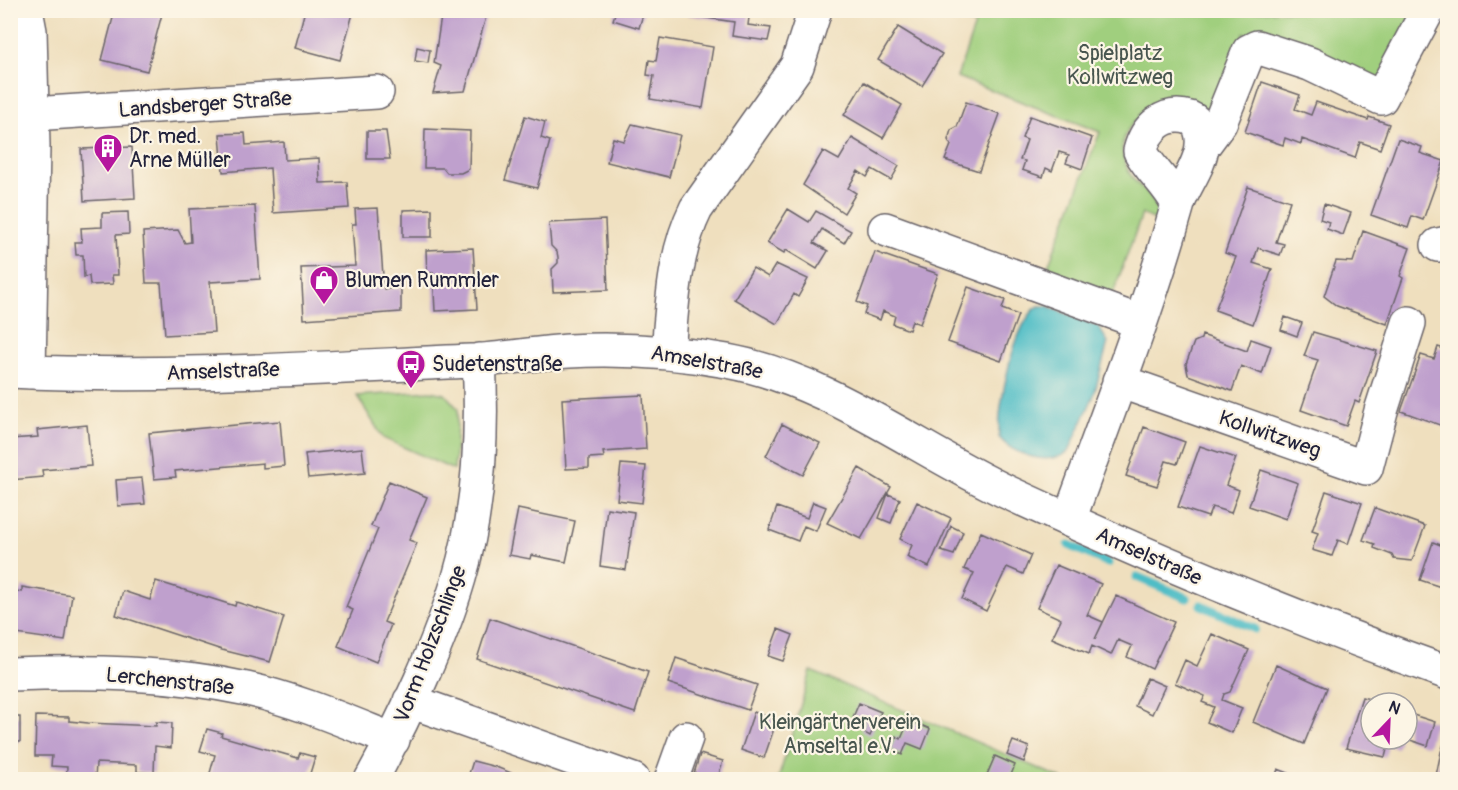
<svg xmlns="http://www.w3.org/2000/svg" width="1458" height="790" viewBox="0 0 1458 790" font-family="Pangolin,sans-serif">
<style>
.green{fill:#a0cf7e;stroke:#61785c;stroke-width:1.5}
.water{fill:#4fbdc6;stroke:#387080;stroke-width:1.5}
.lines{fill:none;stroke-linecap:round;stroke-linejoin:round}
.stream{stroke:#4fbdc6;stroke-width:9}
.building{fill:#bfa0cd}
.minor-casing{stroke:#6a6469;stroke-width:36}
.minor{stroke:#fff;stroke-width:33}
.labels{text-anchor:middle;stroke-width:4.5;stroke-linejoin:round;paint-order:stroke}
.park-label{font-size:21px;fill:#48564f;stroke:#fcf5e5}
.street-label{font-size:21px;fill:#22223b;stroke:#fcf5e5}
.poi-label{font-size:21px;fill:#22223b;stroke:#fcf5e5;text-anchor:start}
</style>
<rect width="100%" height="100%" fill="#fcf5e5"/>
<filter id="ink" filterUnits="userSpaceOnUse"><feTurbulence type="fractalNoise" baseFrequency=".0167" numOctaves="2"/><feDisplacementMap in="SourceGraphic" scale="12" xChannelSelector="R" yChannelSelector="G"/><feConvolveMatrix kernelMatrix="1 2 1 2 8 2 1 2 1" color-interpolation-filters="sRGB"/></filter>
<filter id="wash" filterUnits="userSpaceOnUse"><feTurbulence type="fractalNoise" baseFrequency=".008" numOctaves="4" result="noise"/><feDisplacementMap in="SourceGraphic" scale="24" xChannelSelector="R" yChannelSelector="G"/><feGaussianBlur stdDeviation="1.35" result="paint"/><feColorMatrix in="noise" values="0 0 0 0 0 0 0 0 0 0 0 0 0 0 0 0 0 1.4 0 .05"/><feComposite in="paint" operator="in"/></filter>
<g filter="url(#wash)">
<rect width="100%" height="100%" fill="#efdfbe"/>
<path class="green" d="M982 10 985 12 1413 11 1384 85 1244 33 1213 116 1165 102C1132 118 1108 139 1132 177 1137 185 1146 190 1151 197 1156 205 1158 215 1161 223L1142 214 1111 299 1045 274 1100 132 957 77 975 25 931 11Z
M430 391 445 394 458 409 454 470 383 438 357 396Z
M811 671 1063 779 778 780Z"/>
<path class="water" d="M1039 306H1047L1098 326 1108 342 1094 395 1069 451C1050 467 1012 455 999 437 998 406 1013 322 1039 306Z"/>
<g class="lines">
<path class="stream" d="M1069 545 1108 563
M1137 577 1187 598
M1201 605 1255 629"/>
</g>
<g id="blocks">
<path class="building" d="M115 10H163L147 71 102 60Z
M305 10H354L340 60 295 48Z
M442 10H488L465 91 433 93 441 66 434 63Z
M616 10 644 11 639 28 613 20Z
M688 10H750L748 25 771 28 768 41 732 36 734 22 687 15Z
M898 27 942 54 922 86 878 60Z
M660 38 713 47 703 108 650 99 654 76 647 75 649 60 656 61Z
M417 47 430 50 428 63 415 61Z
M864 82 902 105 883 138 844 115Z
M1262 82 1300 95 1295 109 1311 115 1316 102 1368 120 1369 117 1389 124 1380 149 1360 142 1355 158 1302 139 1301 144 1285 138 1283 145 1245 132Z
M966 102 1000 114 979 171 945 160 951 145 948 140 951 130 957 127Z
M525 116 545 122 541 138 550 141 537 188 505 180Z
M1030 116 1092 138 1082 169 1066 163 1069 155 1059 152 1052 171 1046 168 1043 177 1022 170 1025 161 1020 160 1027 140 1022 138Z
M632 124 680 135 669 177 607 162 613 138 624 141Z
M425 129 470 131 469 169 461 173H447L443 168H424Z
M367 131H386L390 159H367Z
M245 133 246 145 284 142 285 160 319 158 320 183 347 182 349 208 273 213 270 168 223 172 220 134Z
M852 138 899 166 891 180 872 169 867 177 858 171 848 188 856 193 844 213 803 185 823 151 839 160Z
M1398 139 1422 147 1420 153 1444 161 1423 220 1412 216 1408 228 1371 215Z
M132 147 135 198 84 201 81 149Z
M1248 187 1290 201 1276 242 1284 244 1280 255 1258 248 1253 263 1272 269 1253 324 1215 310 1236 257 1225 253Z
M1324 204 1351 213 1343 235 1327 229 1329 222 1320 219Z
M255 206 260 279 210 282 214 332 165 335 161 283H146L143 232 178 230 185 243 191 242 189 209Z
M378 208 384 289 401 288V312L304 319 301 268 355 266 352 224H356L355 209Z
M432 209V237H403V210Z
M788 209 809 222 816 211 851 231 844 243 822 229 814 243 828 251 817 269 786 250 784 253 767 243Z
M128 212 129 234 116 235 118 275H112L113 284 90 285 89 276 84 277 83 255H76L75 242H82L81 228 102 227V213Z
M605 220 608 290 553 292 552 269 558 263V257L557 252 551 246 549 223Z
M1363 231 1410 248 1400 276 1403 278 1387 324 1337 306 1324 296 1336 261 1353 262Z
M473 248 477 309 435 311 433 273H427L426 250Z
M875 252 938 274 920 324 912 321 909 330 893 324 895 316 883 311 880 320 864 314 867 306 857 302Z
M776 264 808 279 798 297 794 294 777 324 734 299 753 268 768 277Z
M968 287 1005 300 1002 309 1018 315 1001 361 948 342Z
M1285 317 1302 323 1297 336 1281 330Z
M1313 332 1377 351 1359 403 1355 401 1346 426 1301 410 1318 360 1304 356Z
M1202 335 1247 351 1251 339 1271 346 1262 374 1241 366 1232 391 1188 375 1186 364 1194 342 1201 339Z
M1438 347 1448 350V428L1401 411 1421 355 1434 359Z
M643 395 646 449 603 452 604 457 589 458V468L566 469 562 399Z
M280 421 284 466 263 468V463L175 471 176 477 154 479 149 433Z
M782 424 820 443 803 475 766 456Z
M87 425 91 466 42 470 43 477 10 480V439L38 437 37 430Z
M1144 427 1185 442 1177 464 1166 461 1157 486 1126 476Z
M1200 446 1236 458 1226 485 1239 490 1231 513 1212 507 1208 517 1178 507Z
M362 448 365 473 308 478 305 454Z
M621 464 646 466 642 503 617 500Z
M859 468 891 487 861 539 827 523Z
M1261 470 1298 483 1286 519 1249 506Z
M142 478 145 504 118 506 116 480Z
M389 481 427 497 409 540 417 543 384 622 391 625 376 662 338 646 353 610 346 607 378 529 371 526Z
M1326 491 1362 503 1348 544 1338 540 1332 556 1312 550 1318 533 1312 531Z
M888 494 900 499 891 523 879 518Z
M813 502 826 507 816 531 804 526 798 541 769 530 777 507 807 518Z
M917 502 951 518 929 567 907 557 912 545 900 539Z
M607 508 634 512 626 570 600 566Z
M1375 508 1425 526 1412 561 1394 559 1392 555 1374 548 1375 544 1363 540Z
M518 509 575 521 566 562 531 555 530 559 509 555Z
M951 526 963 532 954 555 941 551Z
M981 532 1031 555 1023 574 1007 567 986 611 962 599 974 573 964 569Z
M1433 542 1448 548V577L1444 588 1420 580Z
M1056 565 1101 584 1087 615 1103 622 1095 639 1116 596 1174 622 1152 669 1127 657 1132 646 1118 640 1111 655 1092 646 1089 654 1052 638 1061 619 1037 608Z
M156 581 235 606 236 602 284 617 270 662 222 650 116 615 123 591 150 600Z
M22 587 72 595 65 641 17 634 16 638 10 637V590L22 592Z
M490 618 648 672 635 713 477 659Z
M778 629 793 635 783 661 768 656Z
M1212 634 1249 650 1230 692 1224 694 1222 700 1242 708 1232 733 1207 722 1214 707 1202 702 1205 696 1175 683 1185 660 1197 666Z
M676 658 757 685 748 710 668 683Z
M1276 665 1327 688 1304 744 1253 722Z
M1147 678 1165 686 1152 714 1135 706Z
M1362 697 1380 702 1371 703V739H1400L1397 748 1388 746 1385 757 1346 748Z
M859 703 881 712 870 736 861 731 865 722 853 717Z
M754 712 777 720 764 758 741 750Z
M1407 713 1435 722 1428 746 1407 739Z
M36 716 69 717V721L88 723 156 726V722L172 723 171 748 155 746 154 773 137 772V765L96 763 95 780H66L67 767 51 766 52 756H35Z
M10 717H20V742H10Z
M909 720 930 729 922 749 907 743 902 755 891 749 896 736 901 739Z
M207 729 222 733 221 736 298 758 300 753 315 757 308 780H208L215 755 200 751Z
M1448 732V780H1435L1441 752Z
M1013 741 1029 747 1024 762 1007 755Z
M700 754 723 761 717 780H692Z
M995 756 1015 765 1009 780 986 777Z
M473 761 496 767 529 780H467Z
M1278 769 1304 779V780H1274Z"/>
</g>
</g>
<g filter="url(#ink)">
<use href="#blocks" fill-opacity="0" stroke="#6a6469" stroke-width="1.5"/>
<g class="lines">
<g class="minor-casing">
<path id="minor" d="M26 10 30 31 33 146 29 372
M32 114 377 92
M1203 146 1220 123 1249 51 1257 47 1310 64 1381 98 1428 10
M885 229 1140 322
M1438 245 1448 243
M668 353C672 305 674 253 696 209L797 66 815 10
M10 371C164 379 318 368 471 361 504 359 537 353 569 351 622 348 675 352 727 361 827 379 916 449 1007 492 1151 559 1298 619 1448 673
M1119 381 1366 468 1381 411 1409 323
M1069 520C1107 415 1148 311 1178 204 1184 185 1201 165 1202 145 1203 135 1200 122 1190 118 1164 110 1146 128 1140 151 1151 171 1168 184 1178 204
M10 674C90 671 169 672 247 689 297 700 345 721 393 740
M410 701 633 780
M371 780C404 720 440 643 459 578 480 507 483 433 479 360
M671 780 686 738"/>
</g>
<use href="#minor" class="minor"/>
</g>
</g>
<defs>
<g id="building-pin" transform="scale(1.5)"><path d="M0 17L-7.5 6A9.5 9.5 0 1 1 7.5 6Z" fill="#b5179e" stroke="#fcf5e5"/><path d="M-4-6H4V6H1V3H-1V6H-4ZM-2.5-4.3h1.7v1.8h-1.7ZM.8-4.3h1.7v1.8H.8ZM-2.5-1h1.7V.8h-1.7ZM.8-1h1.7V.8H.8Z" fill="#fff"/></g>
<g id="shop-pin" transform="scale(1.5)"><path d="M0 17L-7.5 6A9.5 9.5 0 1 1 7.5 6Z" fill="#b5179e" stroke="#fcf5e5"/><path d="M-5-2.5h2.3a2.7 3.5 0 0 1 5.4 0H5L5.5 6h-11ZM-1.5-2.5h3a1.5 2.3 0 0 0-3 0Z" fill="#fff"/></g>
<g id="bus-pin" transform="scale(1.5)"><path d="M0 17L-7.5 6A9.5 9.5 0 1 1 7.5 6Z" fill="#b5179e" stroke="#fcf5e5"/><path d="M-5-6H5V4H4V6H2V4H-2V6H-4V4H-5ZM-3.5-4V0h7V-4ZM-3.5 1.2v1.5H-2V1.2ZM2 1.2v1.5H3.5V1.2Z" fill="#fff"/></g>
</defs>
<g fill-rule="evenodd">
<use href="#building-pin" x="108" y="148"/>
<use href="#shop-pin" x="324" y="280"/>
<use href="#bus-pin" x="411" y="364"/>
</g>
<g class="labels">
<g class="park-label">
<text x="1120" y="60">Spielplatz<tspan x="1120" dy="24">Kollwitzweg</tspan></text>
<text x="840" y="729">Kleingärtnerverein<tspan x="840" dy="24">Amseltal e.V.</tspan></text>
</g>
<g class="street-label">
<text transform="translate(205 104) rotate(-4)" y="7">Landsberger Straße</text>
<text transform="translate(707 362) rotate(10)" y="7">Amselstraße</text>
<text transform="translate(223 371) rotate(-2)" y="7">Amselstraße</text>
<text transform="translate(1270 434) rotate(19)" y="7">Kollwitzweg</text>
<text transform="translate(1149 556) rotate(24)" y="7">Amselstraße</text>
<text transform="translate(430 644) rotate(-69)" y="7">Vorm Holzschlinge</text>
<text transform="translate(170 681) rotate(6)" y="7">Lerchenstraße</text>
</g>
<g class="poi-label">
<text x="129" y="143">Dr. med.<tspan x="129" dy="24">Arne Müller</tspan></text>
<text x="345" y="287">Blumen Rummler</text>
<text x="432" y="371">Sudetenstraße</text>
</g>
</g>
<rect width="1458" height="790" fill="none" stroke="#fcf5e5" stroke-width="36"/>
<g transform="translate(1389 721) rotate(23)"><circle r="28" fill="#fcf5e5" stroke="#a5a1a1" stroke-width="1.5"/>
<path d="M0-4.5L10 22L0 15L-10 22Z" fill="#b5179e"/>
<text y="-9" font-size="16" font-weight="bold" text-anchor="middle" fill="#22223b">N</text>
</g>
</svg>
